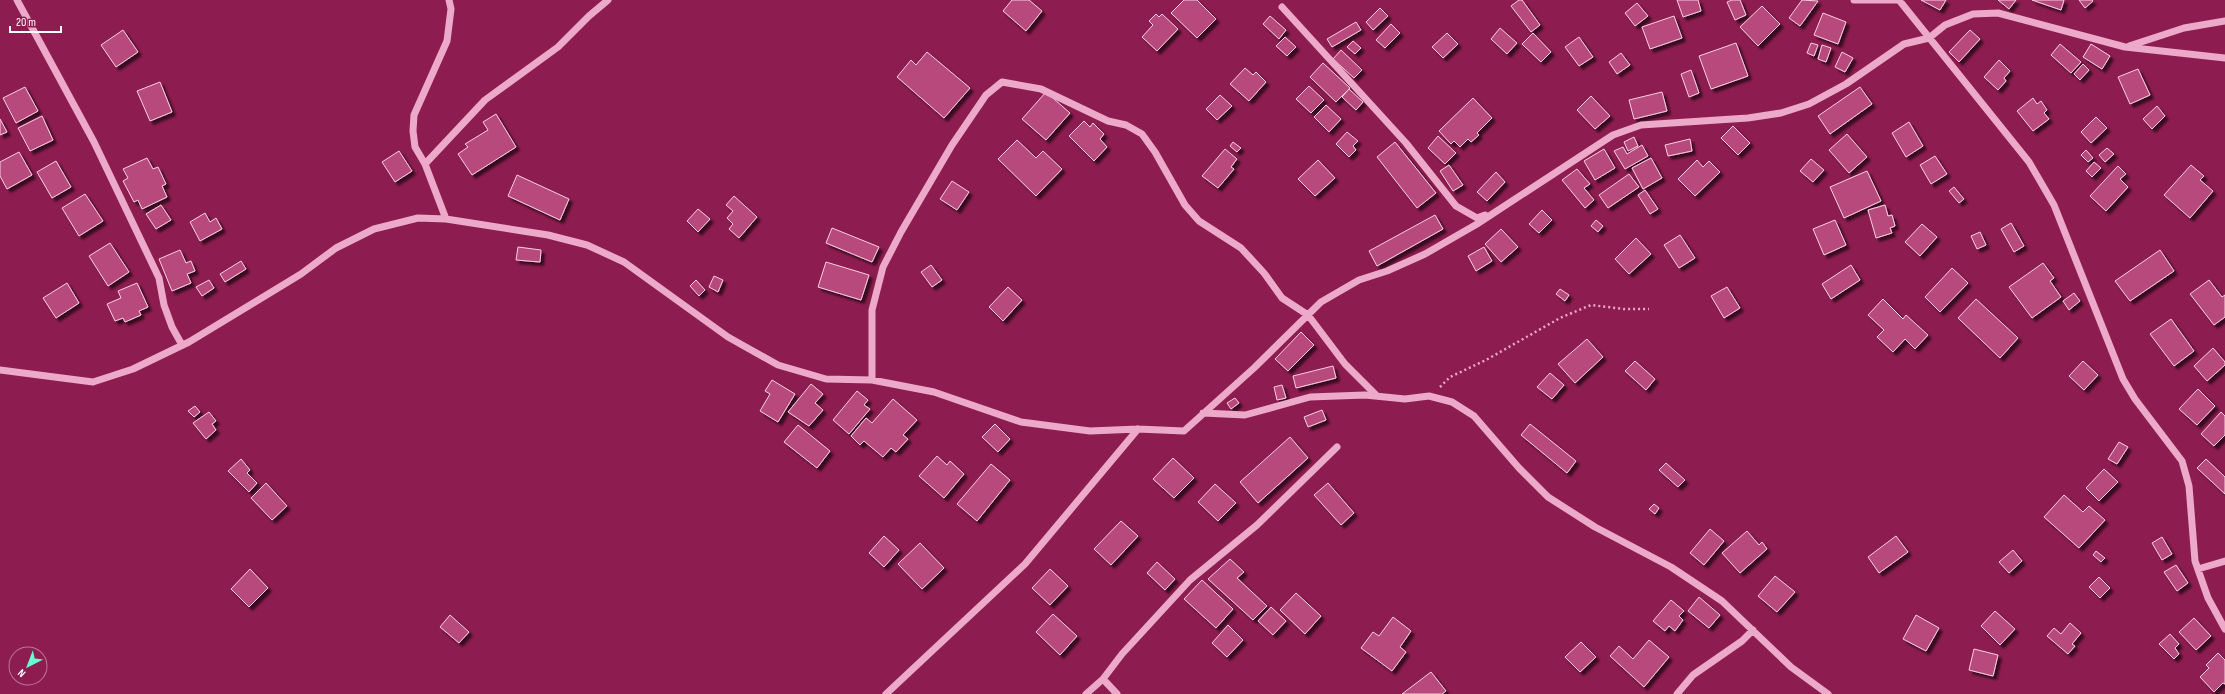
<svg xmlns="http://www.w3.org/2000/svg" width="2225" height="694" viewBox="0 0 2225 694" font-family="'Sofia Sans Condensed',sans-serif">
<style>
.building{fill:#b7497c;stroke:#f9cfe3;filter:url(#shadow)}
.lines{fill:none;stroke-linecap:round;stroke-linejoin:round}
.path{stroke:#eda9c9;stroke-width:2.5;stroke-dasharray:2 3;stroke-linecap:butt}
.minor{stroke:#eda9c9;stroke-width:7}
</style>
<defs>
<filter id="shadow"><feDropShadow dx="3.5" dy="3.5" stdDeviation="1" flood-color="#0009"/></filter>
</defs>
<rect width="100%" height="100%" fill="#8d1c50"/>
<path class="building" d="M1012 0H1029L1042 11 1026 31 1003 11Z
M1184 0H1197L1216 19 1197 38 1171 13Z
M1519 0H1522L1540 25 1531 32 1511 6Z
M1677 0H1698L1701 11 1683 17Z
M1732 0H1740L1746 15 1735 20 1727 2Z
M1802 0 1818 1 1800 26 1789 18Z
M1921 0H1946L1940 10Z
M1998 0H2016L2009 9Z
M2032 0H2064L2061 10Z
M2079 0H2092L2093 1 2085 8Z
M1637 3 1648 16 1635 26 1625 13Z
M1762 6 1780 24 1758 46 1740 27Z
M1380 8 1388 16 1373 30 1366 22Z
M1823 13 1846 22 1838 44 1814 35Z
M1156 14 1159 17 1162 14 1178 29 1157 51 1142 37 1153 25 1149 21Z
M1270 16 1286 30 1279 39 1263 24Z
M1674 16 1682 38 1650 49 1642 27Z
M1356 22 1361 30 1332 47 1327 39Z
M1391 24 1400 33 1385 48 1376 40Z
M1500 28 1517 43 1507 54 1491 39Z
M123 30 138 52 116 67 101 45Z
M1970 30 1980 39 1959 62 1949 52Z
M1447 33 1458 44 1443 58 1432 47Z
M1533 33 1551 52 1541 62 1522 44Z
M1285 37 1296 47 1287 56 1276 46Z
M1579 37 1593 57 1579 66 1565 47Z
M1353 41 1361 48 1355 54 1347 47Z
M1736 43 1748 76 1711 89 1699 56Z
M1811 43 1818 45 1814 56 1807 53Z
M2060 44 2081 62 2071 73 2051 55Z
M2091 44 2110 56 2102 69 2083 57Z
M1822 45 1831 48 1826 62 1818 59Z
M1341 50 1362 70 1354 78 1333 59Z
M927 52 970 88 944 118 897 77 911 60 916 65Z
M1842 52 1853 58 1845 72 1835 67Z
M1621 53 1630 65 1617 74 1609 62Z
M1999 60 2010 71 2004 78 2006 81 1998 90 1984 77Z
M1323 63 1350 88 1336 102 1310 77Z
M2083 64 2089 70 2080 80 2074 74Z
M1245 68 1253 75 1256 72 1266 82 1249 101 1230 84Z
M2138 69 2150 95 2130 104 2118 77Z
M1691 70 1699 93 1689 97 1681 74Z
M160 82 172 112 150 121 137 91Z
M1309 86 1324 100 1311 113 1296 99Z
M25 87 38 111 16 123 3 98Z
M1860 87 1872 104 1830 134 1818 116Z
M1349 89 1363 102 1356 110 1342 97Z
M1046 92 1070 113 1046 140 1022 119Z
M1662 92 1667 111 1634 119 1629 100Z
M1220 95 1232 106 1217 120 1206 109Z
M1591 96 1610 116 1595 129 1577 110Z
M1473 98 1492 118 1477 133 1479 135 1471 142 1468 139 1460 147 1454 141 1451 144 1439 131Z
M2033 98 2037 104 2041 101 2047 110 2044 113 2049 119 2033 131 2017 111Z
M1326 105 1341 119 1329 132 1314 117Z
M2157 106 2165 116 2152 129 2143 119Z
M496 114 516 147 472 175 458 154 468 147 465 144 488 130 483 122Z
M42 116 53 140 30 151 18 128Z
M2096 117 2107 128 2091 143 2081 132Z
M0 119 7 132 0 135Z
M1084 121 1090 127 1093 123 1104 134 1100 139 1107 147 1094 161 1069 136Z
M1909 122 1923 146 1906 157 1892 133Z
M1733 126 1750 143 1738 155 1721 138Z
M1347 132 1358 141 1353 146 1356 150 1349 157 1336 144Z
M1847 134 1867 157 1849 173 1829 150Z
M1438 136 1456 153 1445 164 1428 148Z
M1634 137 1638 146 1628 151 1624 142Z
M1690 139 1692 151 1668 156 1665 145Z
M1017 140 1036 158 1043 151 1062 169 1036 196 998 159Z
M1233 142 1241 148 1237 152 1230 146Z
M1395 142 1436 193 1417 208 1377 157Z
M1642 145 1648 156 1625 169 1614 151 1623 147 1627 154Z
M2107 148 2114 154 2105 162 2099 155Z
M1225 149 1237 159 1231 167 1234 169 1218 188 1202 176Z
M1604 149 1615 168 1595 180 1584 161Z
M2086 150 2093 158 2088 162 2081 155Z
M399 151 412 171 395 182 382 162Z
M19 152 32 175 7 189 0 176V162Z
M1935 156 1947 174 1931 184 1920 165Z
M147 158 153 169 158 167 166 184 162 186 167 197 142 209 138 200 134 202 123 181 128 178 123 169Z
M1651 158 1662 178 1643 189 1632 168Z
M1811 159 1824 170 1813 182 1800 171Z
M1318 160 1335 178 1315 196 1298 179Z
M1697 160 1703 167 1709 161 1720 172 1695 196 1678 179Z
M56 161 71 187 52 198 37 172Z
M2094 162 2101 168 2092 177 2086 171Z
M1449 165 1463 185 1453 191 1440 171Z
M2191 165 2204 176 2200 180 2213 191 2190 218 2164 195Z
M2118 166 2126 174 2120 179 2128 187 2106 211 2090 196Z
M1577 169 1590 184 1584 188 1594 200 1585 208 1562 180Z
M1867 171 1881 201 1844 218 1830 187Z
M1496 172 1505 182 1487 201 1477 192Z
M1629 174 1639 187 1608 208 1599 195Z
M517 175 569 199 560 220 508 196Z
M952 181 969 192 957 210 940 199Z
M1954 187 1964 199 1959 203 1949 191Z
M1645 190 1658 209 1650 214 1638 195Z
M85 194 103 221 79 236 62 208Z
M734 196 757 217 739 238 729 229 733 224 727 218 733 211 726 205Z
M161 205 171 220 156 229 146 214Z
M1885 205 1888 216 1892 215 1895 226 1890 228 1892 233 1876 238 1868 210Z
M698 209 710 219 698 232 687 221Z
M1542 210 1552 220 1539 233 1529 224Z
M205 213 210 222 216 218 222 229 200 241 190 222Z
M1435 215 1443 229 1377 266 1369 251Z
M1596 220 1603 226 1598 232 1591 226Z
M1835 220 1846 245 1824 255 1813 229Z
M2011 223 2024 246 2014 252 2001 229Z
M1922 224 1937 237 1920 256 1905 242Z
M832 228 879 247 872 262 826 243Z
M1501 229 1518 247 1501 262 1485 244Z
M1980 232 1986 245 1977 249 1971 236Z
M1680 235 1695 258 1679 268 1664 245Z
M1636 238 1651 254 1629 274 1615 259Z
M110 243 129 272 108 286 89 256Z
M518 247 541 250 540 262 516 260Z
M1484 247 1492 261 1476 271 1468 256Z
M180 250 186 263 191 261 195 271 187 274 191 283 172 291 159 259Z
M2160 250 2174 271 2130 301 2115 281Z
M241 261 246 269 225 282 220 274Z
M826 262 869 275 861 300 818 287Z
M2043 263 2054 278 2050 281 2061 297 2032 318 2009 287Z
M931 265 942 280 932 287 921 272Z
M1851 265 1860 280 1831 299 1822 284Z
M1952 268 1968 283 1940 312 1925 297Z
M714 276 723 280 718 292 709 287Z
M209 280 214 288 202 296 196 287Z
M696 280 705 290 699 296 690 286Z
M2209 280 2222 297 2225 295V317L2214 325 2190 294Z
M67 283 79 303 56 318 43 298Z
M137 283 148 307 139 311 141 315 125 322 123 318 115 321 107 304 121 298 118 291Z
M1008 287 1022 300 1003 321 989 307Z
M1727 287 1740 308 1724 318 1711 296Z
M1560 289 1569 295 1565 301 1556 294Z
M2074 293 2080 301 2069 310 2063 301Z
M1883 299 1903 319 1906 315 1928 335 1915 349 1905 339 1893 352 1877 337 1884 330 1868 315Z
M1976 299 2018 338 2000 358 1958 318Z
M2171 319 2194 351 2174 366 2150 334Z
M1301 332 1314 345 1288 371 1275 359Z
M1587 339 1603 357 1575 383 1558 364Z
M2213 348 2225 362V365L2207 381 2194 366Z
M1635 361 1655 379 1646 390 1625 371Z
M2083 361 2098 375 2084 390 2069 376Z
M1333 366 1336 378 1296 388 1293 376Z
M1550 373 1564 385 1552 399 1537 387Z
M772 380 795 394 778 422 760 411 770 394 765 391Z
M811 384 823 394 815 403 823 410 809 426 788 412Z
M1282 385 1286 398 1277 400 1274 387Z
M2198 389 2215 406 2197 425 2179 409Z
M857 391 868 400 864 405 870 409 849 434 833 420Z
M1235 398 1239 403 1231 409 1227 403Z
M893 399 917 420 903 435 908 439 896 452 891 448 883 457 864 441 860 445 851 436 866 418 872 423Z
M195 406 200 412 194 417 188 411Z
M1322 410 1326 420 1308 427 1304 417Z
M209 412 216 421 212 424 216 430 206 439 193 423Z
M2221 412 2225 416V435L2214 446 2201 434Z
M995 424 1010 439 998 452 982 437Z
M1530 424 1576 461 1567 473 1521 435Z
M798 425 830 451 817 468 784 442Z
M1290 437 1308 458 1258 503 1240 482Z
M2119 442 2128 447 2117 464 2108 459Z
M937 456 947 465 950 461 964 474 944 498 919 476Z
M1173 458 1194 478 1174 498 1153 479Z
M241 459 250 470 247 473 257 483 249 492 228 471Z
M2206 459 2225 477V494L2197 468Z
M1666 463 1685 480 1678 487 1659 470Z
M991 464 1010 480 977 521 957 504Z
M2104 469 2118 482 2099 501 2086 488Z
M266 483 287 506 272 520 251 498Z
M1328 483 1354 513 1341 525 1314 495Z
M1215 484 1236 503 1218 521 1198 502Z
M2064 495 2083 512 2089 506 2105 520 2079 548 2044 517Z
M1654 504 1659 508 1655 514 1649 509Z
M1121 521 1138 536 1111 565 1094 549Z
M1710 529 1724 541 1704 565 1690 553Z
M1747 531 1759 545 1762 542 1767 549 1740 573 1722 553Z
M884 536 899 550 884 567 869 553Z
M1896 536 1908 552 1879 573 1868 557Z
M2162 537 2172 554 2162 560 2152 543Z
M920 543 944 568 922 589 898 564Z
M2013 550 2022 561 2009 573 1999 562Z
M2096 551 2105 558 2101 562 2093 555Z
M1230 559 1244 572 1237 578 1267 606 1253 620 1208 579Z
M1157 562 1175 579 1165 590 1147 573Z
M2176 565 2188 583 2177 591 2164 572Z
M250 569 268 588 249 607 231 589Z
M1050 569 1068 586 1050 605 1032 588Z
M1775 576 1795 592 1777 612 1758 596Z
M2099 577 2110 588 2100 598 2089 587Z
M1202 580 1233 609 1216 628 1184 599Z
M1296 593 1321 616 1305 634 1280 610Z
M1699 597 1720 615 1709 628 1688 611Z
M1671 600 1684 611 1679 616 1683 620 1675 631 1669 626 1665 631 1653 621Z
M1271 607 1286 621 1273 635 1258 621Z
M1995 611 2015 629 2000 645 1981 626Z
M1053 614 1077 636 1060 655 1036 632Z
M450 615 469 632 459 643 440 627Z
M1916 615 1939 628 1926 651 1903 639Z
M1393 617 1411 631 1400 647 1406 652 1392 671 1361 648 1373 632 1379 636Z
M2194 618 2211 636 2196 650 2179 632Z
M2070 623 2081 633 2072 644 2075 646 2068 654 2047 636 2054 628 2061 634Z
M1228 625 1243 640 1227 657 1212 643Z
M2170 634 2179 644 2175 648 2179 654 2174 659 2159 644Z
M1649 640 1669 657 1644 687 1610 656 1619 646 1633 659Z
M1581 642 1596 657 1580 672 1565 657Z
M1974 649 1998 655 1993 676 1969 670Z
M2218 653 2225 660V684L2223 683 2214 692 2200 677 2209 668 2206 665Z
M1431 672 1446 691 1442 694H1402Z"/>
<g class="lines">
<path class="path" d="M1440 387 1450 377 1486 360 1560 318 1591 305 1624 309H1649"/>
<path class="minor" d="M17 0 94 142 159 278 164 305 172 327 182 345
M1854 0H1900
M1899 0 2029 162 2054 205 2123 379 2135 399 2182 461 2189 486 2195 561 2208 598 2225 629
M1282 7 1406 143 1456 206 1477 218 1485 215
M2129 46 2184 28 2225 21
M425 164 485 100 558 47 589 16 608 0
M446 219 425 164 415 147 413 131 414 115 447 41 451 9 449 0
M0 370 93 382 133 369 189 342 301 274 336 248 374 229 418 218 446 219 548 235 587 245 624 262 728 337 778 365 826 379 872 380 934 392 1021 422 1090 431 1138 429 1184 431 1254 368 1321 302 1359 280 1387 271 1425 254 1477 224 1613 135 1641 125 1748 118 1781 113 1809 104 1846 84 1904 44 1929 38 1945 25 1973 14 1998 13 2125 47 2225 58
M872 380V310L883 267 901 232 952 145 986 95 1002 82 1041 89 1108 121 1126 125 1142 134 1155 152 1185 205 1199 221 1241 248 1264 273 1282 298 1308 315 1345 364 1377 396
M1203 413 1245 415 1310 397 1365 395 1405 399 1429 396 1452 402 1474 416 1519 468 1548 497 1595 527 1671 567 1722 601 1791 667 1828 694
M2198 569 2225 561
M1103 679 1117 694
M886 694 1025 564 1138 429
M1086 694 1103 679 1122 654 1190 580 1257 525 1337 447
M1677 694 1693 675 1742 641 1753 630"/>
</g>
<g transform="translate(28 666) rotate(222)"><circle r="19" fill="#8d1c50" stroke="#bb7796"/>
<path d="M0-3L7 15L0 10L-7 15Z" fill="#67fdcf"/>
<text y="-6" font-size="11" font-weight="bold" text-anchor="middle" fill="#ffffff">N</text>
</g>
<path d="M10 26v6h51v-6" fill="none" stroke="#ffffff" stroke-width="2"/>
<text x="16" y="26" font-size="12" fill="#ffffff" stroke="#8d1c50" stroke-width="3" paint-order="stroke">20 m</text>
</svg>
